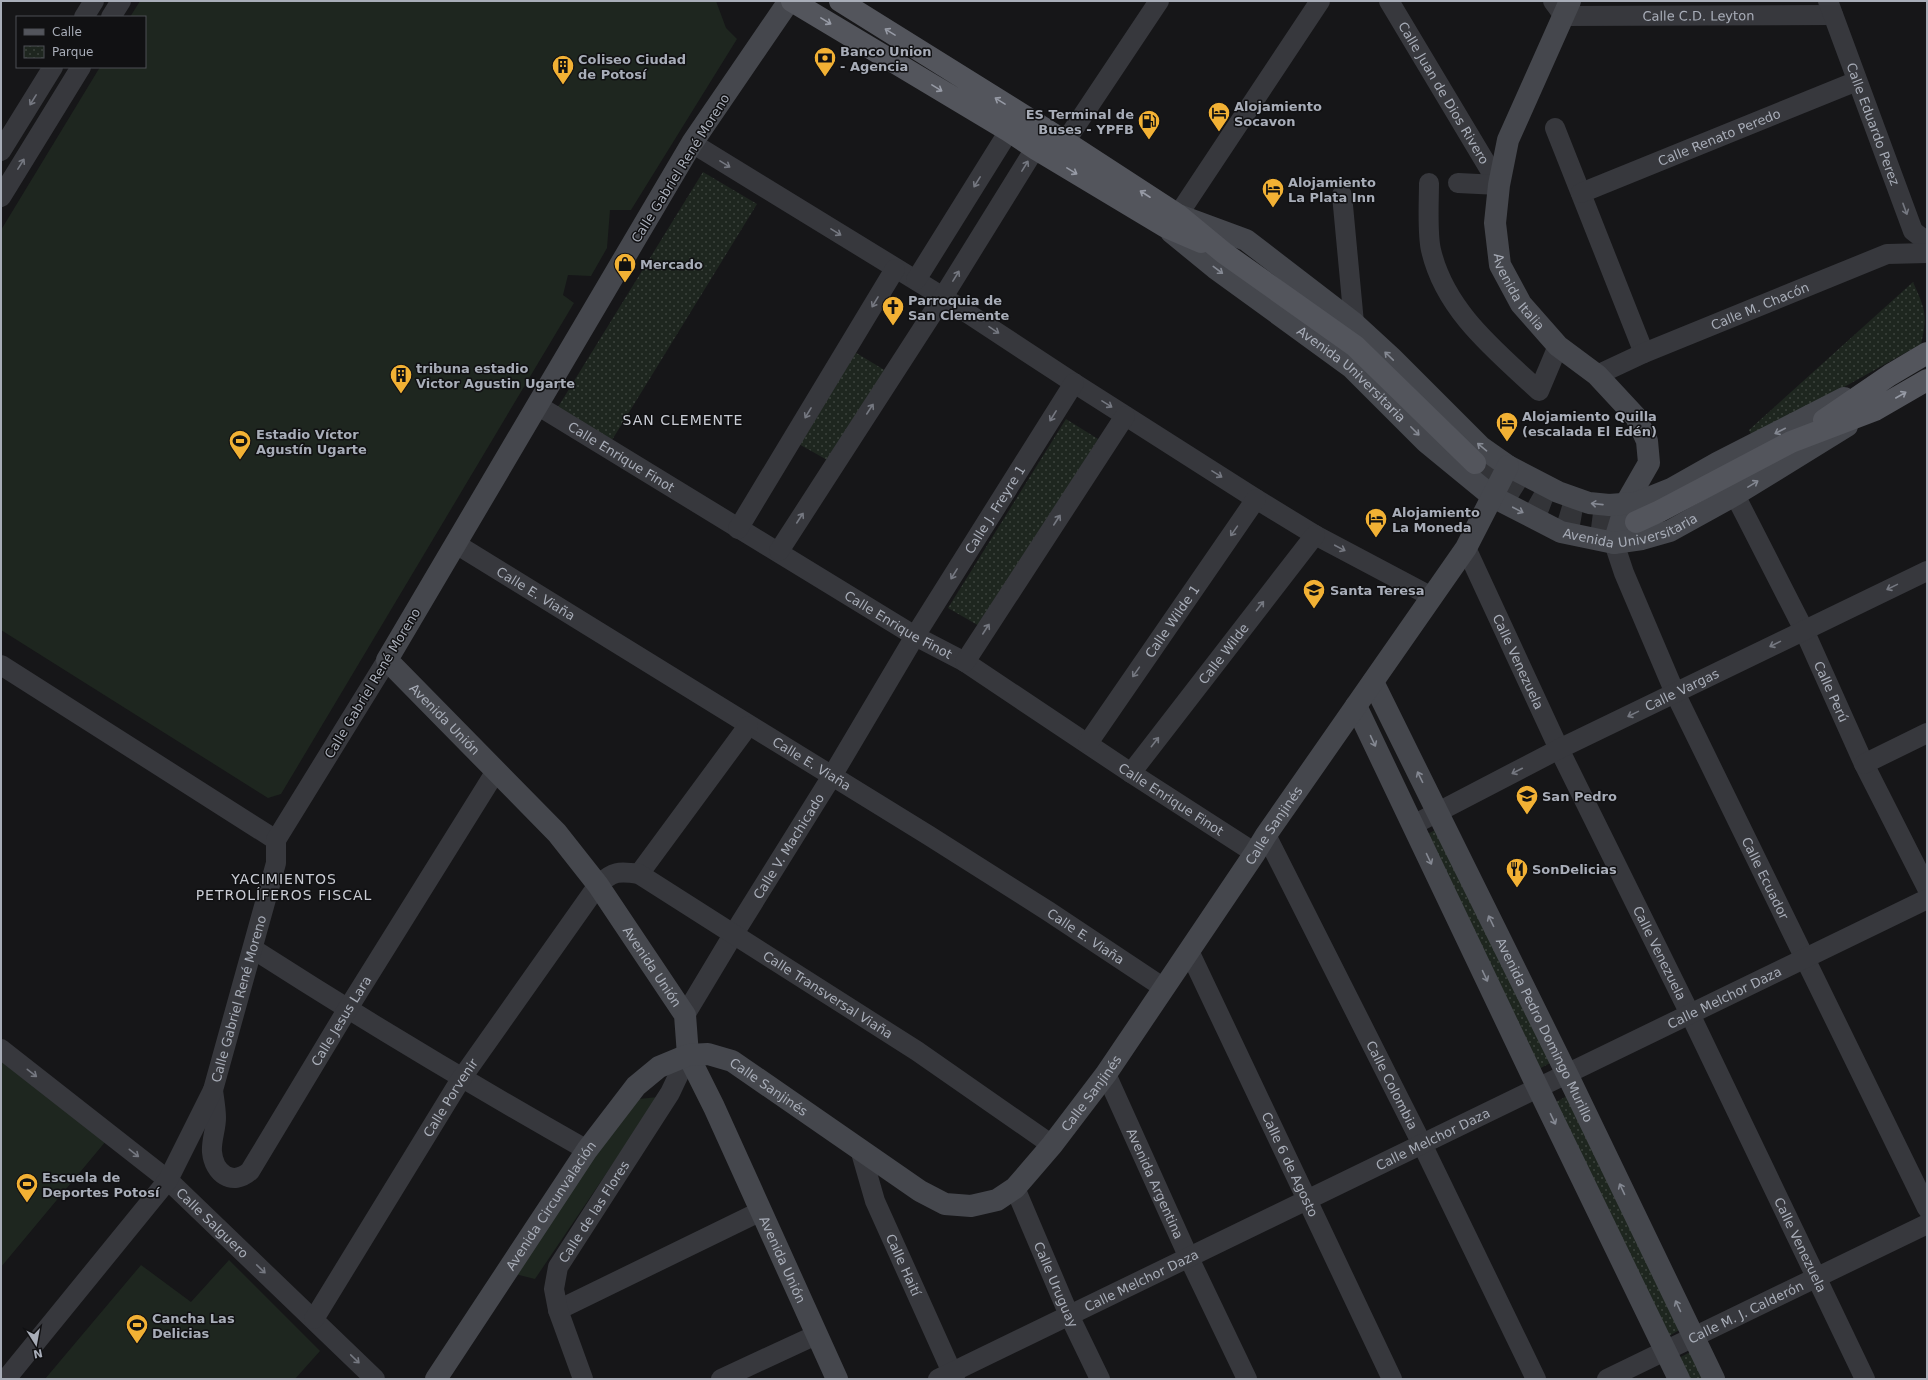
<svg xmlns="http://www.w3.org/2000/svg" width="1928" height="1380" viewBox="0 0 1928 1380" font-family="'DejaVu Sans',sans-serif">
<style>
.green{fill:#1e261f}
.park{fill:url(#park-dots)}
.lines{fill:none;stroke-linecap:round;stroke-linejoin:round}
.primary-tunnel{stroke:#333438;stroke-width:22;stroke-dasharray:22 11;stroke-linecap:butt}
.street{stroke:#37383d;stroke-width:20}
.secondary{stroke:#45474d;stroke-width:22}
.primary{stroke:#53555c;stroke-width:22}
.oneway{stroke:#979ba6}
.oneway2{stroke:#757881}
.oneway3{stroke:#858993}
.labels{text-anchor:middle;stroke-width:3;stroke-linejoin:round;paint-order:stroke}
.street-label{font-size:13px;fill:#a8adb8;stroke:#111113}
.poi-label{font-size:13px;font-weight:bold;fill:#a8adb8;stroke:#111113;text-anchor:start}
.neighbourhood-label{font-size:14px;letter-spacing:1px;fill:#c9ccd4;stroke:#111113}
</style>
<defs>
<pattern id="park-dots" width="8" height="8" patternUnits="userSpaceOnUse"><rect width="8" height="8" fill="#1e261f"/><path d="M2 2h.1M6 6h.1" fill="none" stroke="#3c433d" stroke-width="1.8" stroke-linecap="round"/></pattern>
</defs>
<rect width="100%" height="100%" fill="#161618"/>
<path class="green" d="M140 1H716L726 28 737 39 631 210H610L607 248 591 276 568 275 563 295 574 303 281 794 268 798 1 630V230L100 67H145V17H130Z
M1 1060 106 1141 1 1267Z
M658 1097 535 1279 515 1274 628 1106 639 1099Z
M229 1260 320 1351 295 1379H45L141 1265 191 1302Z"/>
<path class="park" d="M703 172 757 204 612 440 558 407Z
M1913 282C1925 309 1928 315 1921 344L1753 438 1749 430Z
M853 351 886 371 829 461 797 443Z
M1066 419 1098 439 981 627 948 608Z
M1437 829 1552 1062 1539 1069 1424 836Z
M1567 1096 1681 1329 1669 1336 1554 1103Z
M1692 1351 1706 1379H1690L1679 1358Z"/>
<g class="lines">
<path class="primary-tunnel" d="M1475 463C1495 477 1525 501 1548 509 1577 520 1605 522 1636 522"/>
<g class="street">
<path id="s1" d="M1389 1 1499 185"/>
<path id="s2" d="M1553 1 1564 16 1833 15"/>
<path id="s3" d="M1828 1 1913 231 1927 242"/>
<path d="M84 17 94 1"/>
<path d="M111 17 121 1"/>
<path d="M1555 128 1644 353"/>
<path d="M692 143 943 297 1074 383 1256 499 1315 535 1432 597"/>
<path d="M1 151 53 67"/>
<path d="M1057 154 1159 1"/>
<path d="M1429 183C1429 201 1427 233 1431 250 1445 311 1496 351 1539 391L1558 346"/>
<path d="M1458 183 1499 185"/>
<path id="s4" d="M1581 193 1857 81"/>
<path d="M1342 195 1354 323"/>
<path d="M1 197 81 67"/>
<path d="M1178 215 1320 1"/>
<path d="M916 280 1017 118"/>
<path id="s5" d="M1597 375 1644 353 1887 254 1927 253"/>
<path id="s6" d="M537 405 915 636 965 662 1131 773 1255 853"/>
<path id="s7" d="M1735 495 1804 630 1864 764 1927 888"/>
<path d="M738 529 895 269"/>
<path id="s8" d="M1614 543 1624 573 1675 693 1927 1208"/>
<path id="s9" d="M456 544 928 835 1048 911 1164 988"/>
<path id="s10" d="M1466 548 1559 749 1690 1014 1865 1379"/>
<path d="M779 551 943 297 1044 134"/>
<path d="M965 662 1125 416"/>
<path d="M1 665 276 840"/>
<path id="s11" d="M1088 743 1256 499"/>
<path d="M1864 764 1927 733"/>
<path id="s12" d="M1131 773 1315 535"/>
<path id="s13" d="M1413 825 1559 749 1927 571"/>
<path id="s14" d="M1266 835 1422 1144 1536 1379"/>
<path d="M639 874 748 726"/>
<path d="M253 949C362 1019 474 1086 587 1150"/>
<path id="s15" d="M1189 951 1392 1379"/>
<path id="s16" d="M685 1015 733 935 832 776 915 636 1074 383"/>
<path id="s17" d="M1 1049 168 1180 375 1379"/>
<path id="s18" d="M1106 1074 1189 1258 1247 1379"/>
<path id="s19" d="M213 1090C214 1099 216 1109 216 1118 216 1129 211 1141 212 1152 214 1173 232 1187 250 1171L347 1010 496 771"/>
<path id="s20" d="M860 1149 875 1201 955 1379"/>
<path id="s21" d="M1015 1188 1069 1315 1100 1379"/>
<path d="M558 1310 761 1211"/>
<path id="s22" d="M314 1319 461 1079 598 885C613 871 619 871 639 874L917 1051 1052 1145"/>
<path id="s23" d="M6 1379 168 1180 213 1090 276 863V840L387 660"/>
<path id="s24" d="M583 1379 558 1310 554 1289 558 1267 670 1093 688 1055"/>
<path d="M721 1379 816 1335"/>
<path id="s25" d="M938 1379 1927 899"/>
<path id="s26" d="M1607 1379 1927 1224"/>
</g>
<g class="secondary">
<path id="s27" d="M789 1 692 143 387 660 557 833 598 885 685 1015 688 1055 714 1107 837 1379"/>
<path id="s28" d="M1570 1 1508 140 1499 185 1495 223 1500 265 1521 304 1558 346 1597 375 1636 417 1647 441 1649 463 1626 503 1614 543"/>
<path d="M1181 216 1246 240 1354 323 1391 357 1481 447 1508 466 1558 492 1589 503 1609 505 1636 503 1671 489 1717 463 1844 398"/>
<path id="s29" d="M1171 232 1215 268 1351 367 1426 442 1493 497 1561 532 1614 543 1642 539 1670 531 1735 495 1847 426"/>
<path id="s30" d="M1373 682 1567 1074 1714 1379"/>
<path d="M1356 706 1538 1088 1679 1379"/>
<path id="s31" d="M436 1379 587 1150 636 1086 659 1067 688 1055 708 1054 732 1061 920 1191 945 1204 971 1206 997 1200 1015 1188 1052 1145 1106 1074 1255 853 1266 835 1466 548 1508 466"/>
</g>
<path class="primary" d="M792 1 1009 131 1036 149 1166 227 1201 242
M840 1 1066 142 1178 215 1224 253 1355 346 1475 463
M1824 420 1890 375 1927 353
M1636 522 1660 511 1791 442 1875 410 1927 380"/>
</g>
<defs><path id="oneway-shaft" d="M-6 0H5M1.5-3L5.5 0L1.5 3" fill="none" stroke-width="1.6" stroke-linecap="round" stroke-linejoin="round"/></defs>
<g class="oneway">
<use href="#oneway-shaft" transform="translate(826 21) rotate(31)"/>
<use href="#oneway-shaft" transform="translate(890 32) rotate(-148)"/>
<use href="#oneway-shaft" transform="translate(937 88) rotate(31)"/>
<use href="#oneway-shaft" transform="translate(1000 101) rotate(-148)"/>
<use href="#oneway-shaft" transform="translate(1072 171) rotate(31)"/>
<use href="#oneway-shaft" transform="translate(1145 194) rotate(-147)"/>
<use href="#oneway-shaft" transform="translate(1901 395) rotate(-30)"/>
</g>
<g class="oneway2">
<use href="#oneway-shaft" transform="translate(33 100) rotate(122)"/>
<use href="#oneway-shaft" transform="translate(21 164) rotate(-58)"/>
<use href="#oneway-shaft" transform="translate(725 164) rotate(32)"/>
<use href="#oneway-shaft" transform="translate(1025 166) rotate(-58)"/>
<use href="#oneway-shaft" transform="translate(977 182) rotate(122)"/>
<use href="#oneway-shaft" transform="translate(1905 209) rotate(70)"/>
<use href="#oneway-shaft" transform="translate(836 232) rotate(32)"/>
<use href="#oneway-shaft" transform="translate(956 276) rotate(-58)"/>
<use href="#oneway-shaft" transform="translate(875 302) rotate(121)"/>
<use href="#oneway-shaft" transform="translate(994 330) rotate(34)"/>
<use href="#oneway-shaft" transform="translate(1107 404) rotate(32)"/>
<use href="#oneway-shaft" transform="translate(870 409) rotate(-57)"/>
<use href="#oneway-shaft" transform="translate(808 413) rotate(121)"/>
<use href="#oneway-shaft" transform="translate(1053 416) rotate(122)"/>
<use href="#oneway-shaft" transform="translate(1217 474) rotate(32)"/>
<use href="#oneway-shaft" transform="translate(800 518) rotate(-57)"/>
<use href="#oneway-shaft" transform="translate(1057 520) rotate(-57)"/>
<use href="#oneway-shaft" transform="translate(1234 531) rotate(125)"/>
<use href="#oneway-shaft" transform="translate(1340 548) rotate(28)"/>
<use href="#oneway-shaft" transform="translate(954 574) rotate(122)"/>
<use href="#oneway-shaft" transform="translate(1892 587) rotate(154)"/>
<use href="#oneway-shaft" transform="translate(1260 606) rotate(-52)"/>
<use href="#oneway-shaft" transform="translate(986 629) rotate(-57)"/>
<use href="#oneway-shaft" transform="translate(1775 644) rotate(154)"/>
<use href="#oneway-shaft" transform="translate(1136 672) rotate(125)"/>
<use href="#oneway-shaft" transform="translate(1633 714) rotate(154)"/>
<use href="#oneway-shaft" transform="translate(1155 742) rotate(-52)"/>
<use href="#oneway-shaft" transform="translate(1517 771) rotate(153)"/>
<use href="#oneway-shaft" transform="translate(32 1073) rotate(38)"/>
<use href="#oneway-shaft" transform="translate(134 1153) rotate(38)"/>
<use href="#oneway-shaft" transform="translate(261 1269) rotate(44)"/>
<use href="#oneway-shaft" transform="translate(355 1359) rotate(44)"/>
</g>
<g class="oneway3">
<use href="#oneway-shaft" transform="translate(1218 270) rotate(37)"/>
<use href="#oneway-shaft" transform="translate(1389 356) rotate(-136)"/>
<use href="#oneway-shaft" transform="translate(1415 431) rotate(45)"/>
<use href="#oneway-shaft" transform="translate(1780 431) rotate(153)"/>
<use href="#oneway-shaft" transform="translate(1482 447) rotate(-140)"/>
<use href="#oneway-shaft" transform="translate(1753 484) rotate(-31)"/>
<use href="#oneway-shaft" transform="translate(1597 504) rotate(-174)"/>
<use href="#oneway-shaft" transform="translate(1518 510) rotate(28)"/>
<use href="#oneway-shaft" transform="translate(1373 741) rotate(65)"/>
<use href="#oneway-shaft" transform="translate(1420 777) rotate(-116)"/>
<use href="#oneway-shaft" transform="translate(1429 859) rotate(65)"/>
<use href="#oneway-shaft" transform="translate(1491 921) rotate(-116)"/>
<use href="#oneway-shaft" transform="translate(1485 976) rotate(65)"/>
<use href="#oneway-shaft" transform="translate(1553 1119) rotate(64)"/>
<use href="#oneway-shaft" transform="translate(1622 1189) rotate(-115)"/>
<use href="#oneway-shaft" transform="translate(1678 1306) rotate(-115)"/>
</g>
<defs>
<g id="bank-pin" transform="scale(1.15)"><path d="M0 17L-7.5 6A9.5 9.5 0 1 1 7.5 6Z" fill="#f2b134" stroke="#111113"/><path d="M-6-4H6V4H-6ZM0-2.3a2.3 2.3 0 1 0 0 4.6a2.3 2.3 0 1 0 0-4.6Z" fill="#111"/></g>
<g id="building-pin" transform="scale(1.15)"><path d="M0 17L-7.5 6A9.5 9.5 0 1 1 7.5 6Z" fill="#f2b134" stroke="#111113"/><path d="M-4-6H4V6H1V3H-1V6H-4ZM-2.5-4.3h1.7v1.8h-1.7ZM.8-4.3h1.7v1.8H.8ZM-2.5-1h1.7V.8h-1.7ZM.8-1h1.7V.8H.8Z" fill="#111"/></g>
<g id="hotel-pin" transform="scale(1.15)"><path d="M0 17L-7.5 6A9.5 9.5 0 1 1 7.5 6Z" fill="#f2b134" stroke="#111113"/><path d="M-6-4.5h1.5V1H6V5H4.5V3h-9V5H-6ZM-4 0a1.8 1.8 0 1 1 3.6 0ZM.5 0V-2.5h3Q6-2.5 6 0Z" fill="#111"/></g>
<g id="fuel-pin" transform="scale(1.15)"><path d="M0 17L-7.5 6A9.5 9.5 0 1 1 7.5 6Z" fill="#f2b134" stroke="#111113"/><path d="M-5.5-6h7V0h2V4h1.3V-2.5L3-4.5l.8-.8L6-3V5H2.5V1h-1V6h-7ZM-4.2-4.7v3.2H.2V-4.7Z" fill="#111"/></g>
<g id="shop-pin" transform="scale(1.15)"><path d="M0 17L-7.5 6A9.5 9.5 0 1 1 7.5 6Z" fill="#f2b134" stroke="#111113"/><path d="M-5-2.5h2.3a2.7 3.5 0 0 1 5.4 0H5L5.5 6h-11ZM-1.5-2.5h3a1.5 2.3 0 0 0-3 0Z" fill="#111"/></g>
<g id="church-pin" transform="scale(1.15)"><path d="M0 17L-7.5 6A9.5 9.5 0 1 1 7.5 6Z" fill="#f2b134" stroke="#111113"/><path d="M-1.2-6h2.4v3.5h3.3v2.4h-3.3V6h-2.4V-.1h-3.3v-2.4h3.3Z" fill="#111"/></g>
<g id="stadium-pin" transform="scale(1.15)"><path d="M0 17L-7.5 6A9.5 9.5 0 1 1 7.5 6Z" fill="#f2b134" stroke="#111113"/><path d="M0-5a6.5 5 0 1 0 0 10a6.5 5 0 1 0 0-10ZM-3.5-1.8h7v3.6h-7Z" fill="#111"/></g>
<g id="school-pin" transform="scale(1.15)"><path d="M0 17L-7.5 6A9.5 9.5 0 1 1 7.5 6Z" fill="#f2b134" stroke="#111113"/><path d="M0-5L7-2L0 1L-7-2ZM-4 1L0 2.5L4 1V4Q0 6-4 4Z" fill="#111"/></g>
<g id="restaurant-pin" transform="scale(1.15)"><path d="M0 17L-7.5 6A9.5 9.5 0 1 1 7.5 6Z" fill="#f2b134" stroke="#111113"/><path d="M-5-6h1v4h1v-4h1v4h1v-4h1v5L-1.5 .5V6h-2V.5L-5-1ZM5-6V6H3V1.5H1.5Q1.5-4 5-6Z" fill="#111"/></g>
</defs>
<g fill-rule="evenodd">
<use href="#bank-pin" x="825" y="58"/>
<use href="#building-pin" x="563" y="66"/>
<use href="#hotel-pin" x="1219" y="113"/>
<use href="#fuel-pin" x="1149" y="121"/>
<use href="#hotel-pin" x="1273" y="189"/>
<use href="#shop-pin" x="625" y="264"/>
<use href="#church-pin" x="893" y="307"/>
<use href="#building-pin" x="401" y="375"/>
<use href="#hotel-pin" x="1507" y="423"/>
<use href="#stadium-pin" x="240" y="441"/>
<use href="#hotel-pin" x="1376" y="519"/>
<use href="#school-pin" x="1314" y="590"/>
<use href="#school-pin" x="1527" y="796"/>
<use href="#restaurant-pin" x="1517" y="869"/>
<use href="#stadium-pin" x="27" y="1184"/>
<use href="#stadium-pin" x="137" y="1325"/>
</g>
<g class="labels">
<g class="street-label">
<text dy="5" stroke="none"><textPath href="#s2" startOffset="153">Calle C.D. Leyton</textPath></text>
<text dy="5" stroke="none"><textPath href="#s1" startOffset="107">Calle Juan de Dios Rivero</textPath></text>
<text dy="5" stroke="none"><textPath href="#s3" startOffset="131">Calle Eduardo Perez</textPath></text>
<text dy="5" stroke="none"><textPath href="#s4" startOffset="149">Calle Renato Peredo</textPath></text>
<text transform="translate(680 168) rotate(-58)" y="5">Calle Gabriel René Moreno</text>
<text dy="5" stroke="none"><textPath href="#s28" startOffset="311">Avenida Italia</textPath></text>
<text dy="5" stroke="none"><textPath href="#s5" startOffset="177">Calle M. Chacón</textPath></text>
<text dy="5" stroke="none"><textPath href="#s29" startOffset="230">Avenida Universitaria</textPath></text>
<text dy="5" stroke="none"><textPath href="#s6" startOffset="99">Calle Enrique Finot</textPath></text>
<text dy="5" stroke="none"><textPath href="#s16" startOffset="593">Calle J. Freyre 1</textPath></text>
<text dy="5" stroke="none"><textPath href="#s29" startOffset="566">Avenida Universitaria</textPath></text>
<text dy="5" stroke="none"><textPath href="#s9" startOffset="94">Calle E. Viaña</textPath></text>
<text dy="5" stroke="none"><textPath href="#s11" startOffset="148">Calle Wilde 1</textPath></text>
<text dy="5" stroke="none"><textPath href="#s6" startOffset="423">Calle Enrique Finot</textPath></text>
<text dy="5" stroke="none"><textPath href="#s12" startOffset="151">Calle Wilde</textPath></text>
<text dy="5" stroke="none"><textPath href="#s10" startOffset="125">Calle Venezuela</textPath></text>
<text transform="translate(372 683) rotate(-59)" y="5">Calle Gabriel René Moreno</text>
<text dy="5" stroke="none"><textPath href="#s13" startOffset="301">Calle Vargas</textPath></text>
<text dy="5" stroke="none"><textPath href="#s7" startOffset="219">Calle Perú</textPath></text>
<text dy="5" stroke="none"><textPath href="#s27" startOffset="855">Avenida Unión</textPath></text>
<text dy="5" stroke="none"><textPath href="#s9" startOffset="418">Calle E. Viaña</textPath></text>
<text dy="5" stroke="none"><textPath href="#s6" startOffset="747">Calle Enrique Finot</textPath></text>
<text dy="5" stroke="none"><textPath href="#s31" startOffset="1238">Calle Sanjinés</textPath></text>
<text dy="5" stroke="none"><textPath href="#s16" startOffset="198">Calle V. Machicado</textPath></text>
<text dy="5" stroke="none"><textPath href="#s8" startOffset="368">Calle Ecuador</textPath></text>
<text dy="5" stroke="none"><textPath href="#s9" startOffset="742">Calle E. Viaña</textPath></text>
<text dy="5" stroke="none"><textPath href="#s10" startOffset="449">Calle Venezuela</textPath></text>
<text dy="5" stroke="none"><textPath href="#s27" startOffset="1179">Avenida Unión</textPath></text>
<text dy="5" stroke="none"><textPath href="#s22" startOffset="788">Calle Transversal Viaña</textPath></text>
<text dy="5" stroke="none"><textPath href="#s25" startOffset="874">Calle Melchor Daza</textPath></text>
<text dy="5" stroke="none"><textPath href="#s23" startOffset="452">Calle Gabriel René Moreno</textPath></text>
<text dy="5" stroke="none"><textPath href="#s19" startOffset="293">Calle Jesus Lara</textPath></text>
<text dy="5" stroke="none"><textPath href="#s30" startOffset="388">Avenida Pedro Domingo Murillo</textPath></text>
<text dy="5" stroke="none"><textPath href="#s14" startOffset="280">Calle Colombia</textPath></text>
<text dy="5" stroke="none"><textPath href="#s31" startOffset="506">Calle Sanjinés</textPath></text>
<text dy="5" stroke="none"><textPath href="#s31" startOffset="914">Calle Sanjinés</textPath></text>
<text dy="5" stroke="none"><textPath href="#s22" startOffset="260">Calle Porvenir</textPath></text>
<text dy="5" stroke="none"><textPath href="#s25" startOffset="550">Calle Melchor Daza</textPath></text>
<text dy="5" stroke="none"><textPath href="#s15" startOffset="236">Calle 6 de Agosto</textPath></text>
<text dy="5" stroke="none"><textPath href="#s18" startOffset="120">Avenida Argentina</textPath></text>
<text dy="5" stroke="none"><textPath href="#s31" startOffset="208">Avenida Circunvalación</textPath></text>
<text dy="5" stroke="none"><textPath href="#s24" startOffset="183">Calle de las Flores</textPath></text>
<text dy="5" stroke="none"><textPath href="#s17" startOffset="274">Calle Salguero</textPath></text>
<text dy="5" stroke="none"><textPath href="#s10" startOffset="773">Calle Venezuela</textPath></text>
<text dy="5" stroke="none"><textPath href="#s27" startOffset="1503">Avenida Unión</textPath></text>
<text dy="5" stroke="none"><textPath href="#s20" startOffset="124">Calle Haití</textPath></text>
<text dy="5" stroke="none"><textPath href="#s25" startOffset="226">Calle Melchor Daza</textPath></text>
<text dy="5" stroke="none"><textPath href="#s21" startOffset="105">Calle Uruguay</textPath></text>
<text dy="5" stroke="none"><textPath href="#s26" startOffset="154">Calle M. J. Calderón</textPath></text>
</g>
<g class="poi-label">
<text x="840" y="56">Banco Union<tspan x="840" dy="15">- Agencia</tspan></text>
<text x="578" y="64">Coliseo Ciudad<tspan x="578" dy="15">de Potosí</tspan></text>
<text x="1234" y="111">Alojamiento<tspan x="1234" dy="15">Socavon</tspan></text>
<text x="1134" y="119" text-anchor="end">ES Terminal de<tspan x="1134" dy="15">Buses - YPFB</tspan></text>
<text x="1288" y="187">Alojamiento<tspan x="1288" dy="15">La Plata Inn</tspan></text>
<text x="640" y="269">Mercado</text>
<text x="908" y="305">Parroquia de<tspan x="908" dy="15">San Clemente</tspan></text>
<text x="416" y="373">tribuna estadio<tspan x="416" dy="15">Victor Agustin Ugarte</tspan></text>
<text x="1522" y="421">Alojamiento Quilla<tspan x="1522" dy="15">(escalada El Edén)</tspan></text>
<text x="256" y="439">Estadio Víctor<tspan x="256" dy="15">Agustín Ugarte</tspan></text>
<text x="1392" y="517">Alojamiento<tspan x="1392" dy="15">La Moneda</tspan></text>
<text x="1330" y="595">Santa Teresa</text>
<text x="1542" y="801">San Pedro</text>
<text x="1532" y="874">SonDelicias</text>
<text x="42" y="1182">Escuela de<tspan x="42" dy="15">Deportes Potosí</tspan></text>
<text x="152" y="1323">Cancha Las<tspan x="152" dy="15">Delicias</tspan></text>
</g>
<g class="neighbourhood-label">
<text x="683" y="425">SAN CLEMENTE</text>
<text x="284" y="884">YACIMIENTOS<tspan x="284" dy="16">PETROLÍFEROS FISCAL</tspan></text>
</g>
</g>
<rect width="1928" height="1380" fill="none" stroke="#a8adb8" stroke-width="4"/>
<rect x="16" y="16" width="130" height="52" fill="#111113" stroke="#4d4f55"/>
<rect x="24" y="29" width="20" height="6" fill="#53555c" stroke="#4d4f55"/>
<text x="52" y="36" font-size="12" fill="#a8adb8">Calle</text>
<rect x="24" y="46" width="20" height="12" fill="url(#park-dots)" stroke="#4d4f55"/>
<text x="52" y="56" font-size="12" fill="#a8adb8">Parque</text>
<g transform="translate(36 1344) rotate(169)" stroke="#111113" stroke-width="3" paint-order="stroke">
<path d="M0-3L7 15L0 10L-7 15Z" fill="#a8adb8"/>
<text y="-6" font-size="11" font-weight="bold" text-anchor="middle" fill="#a8adb8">N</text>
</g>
</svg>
